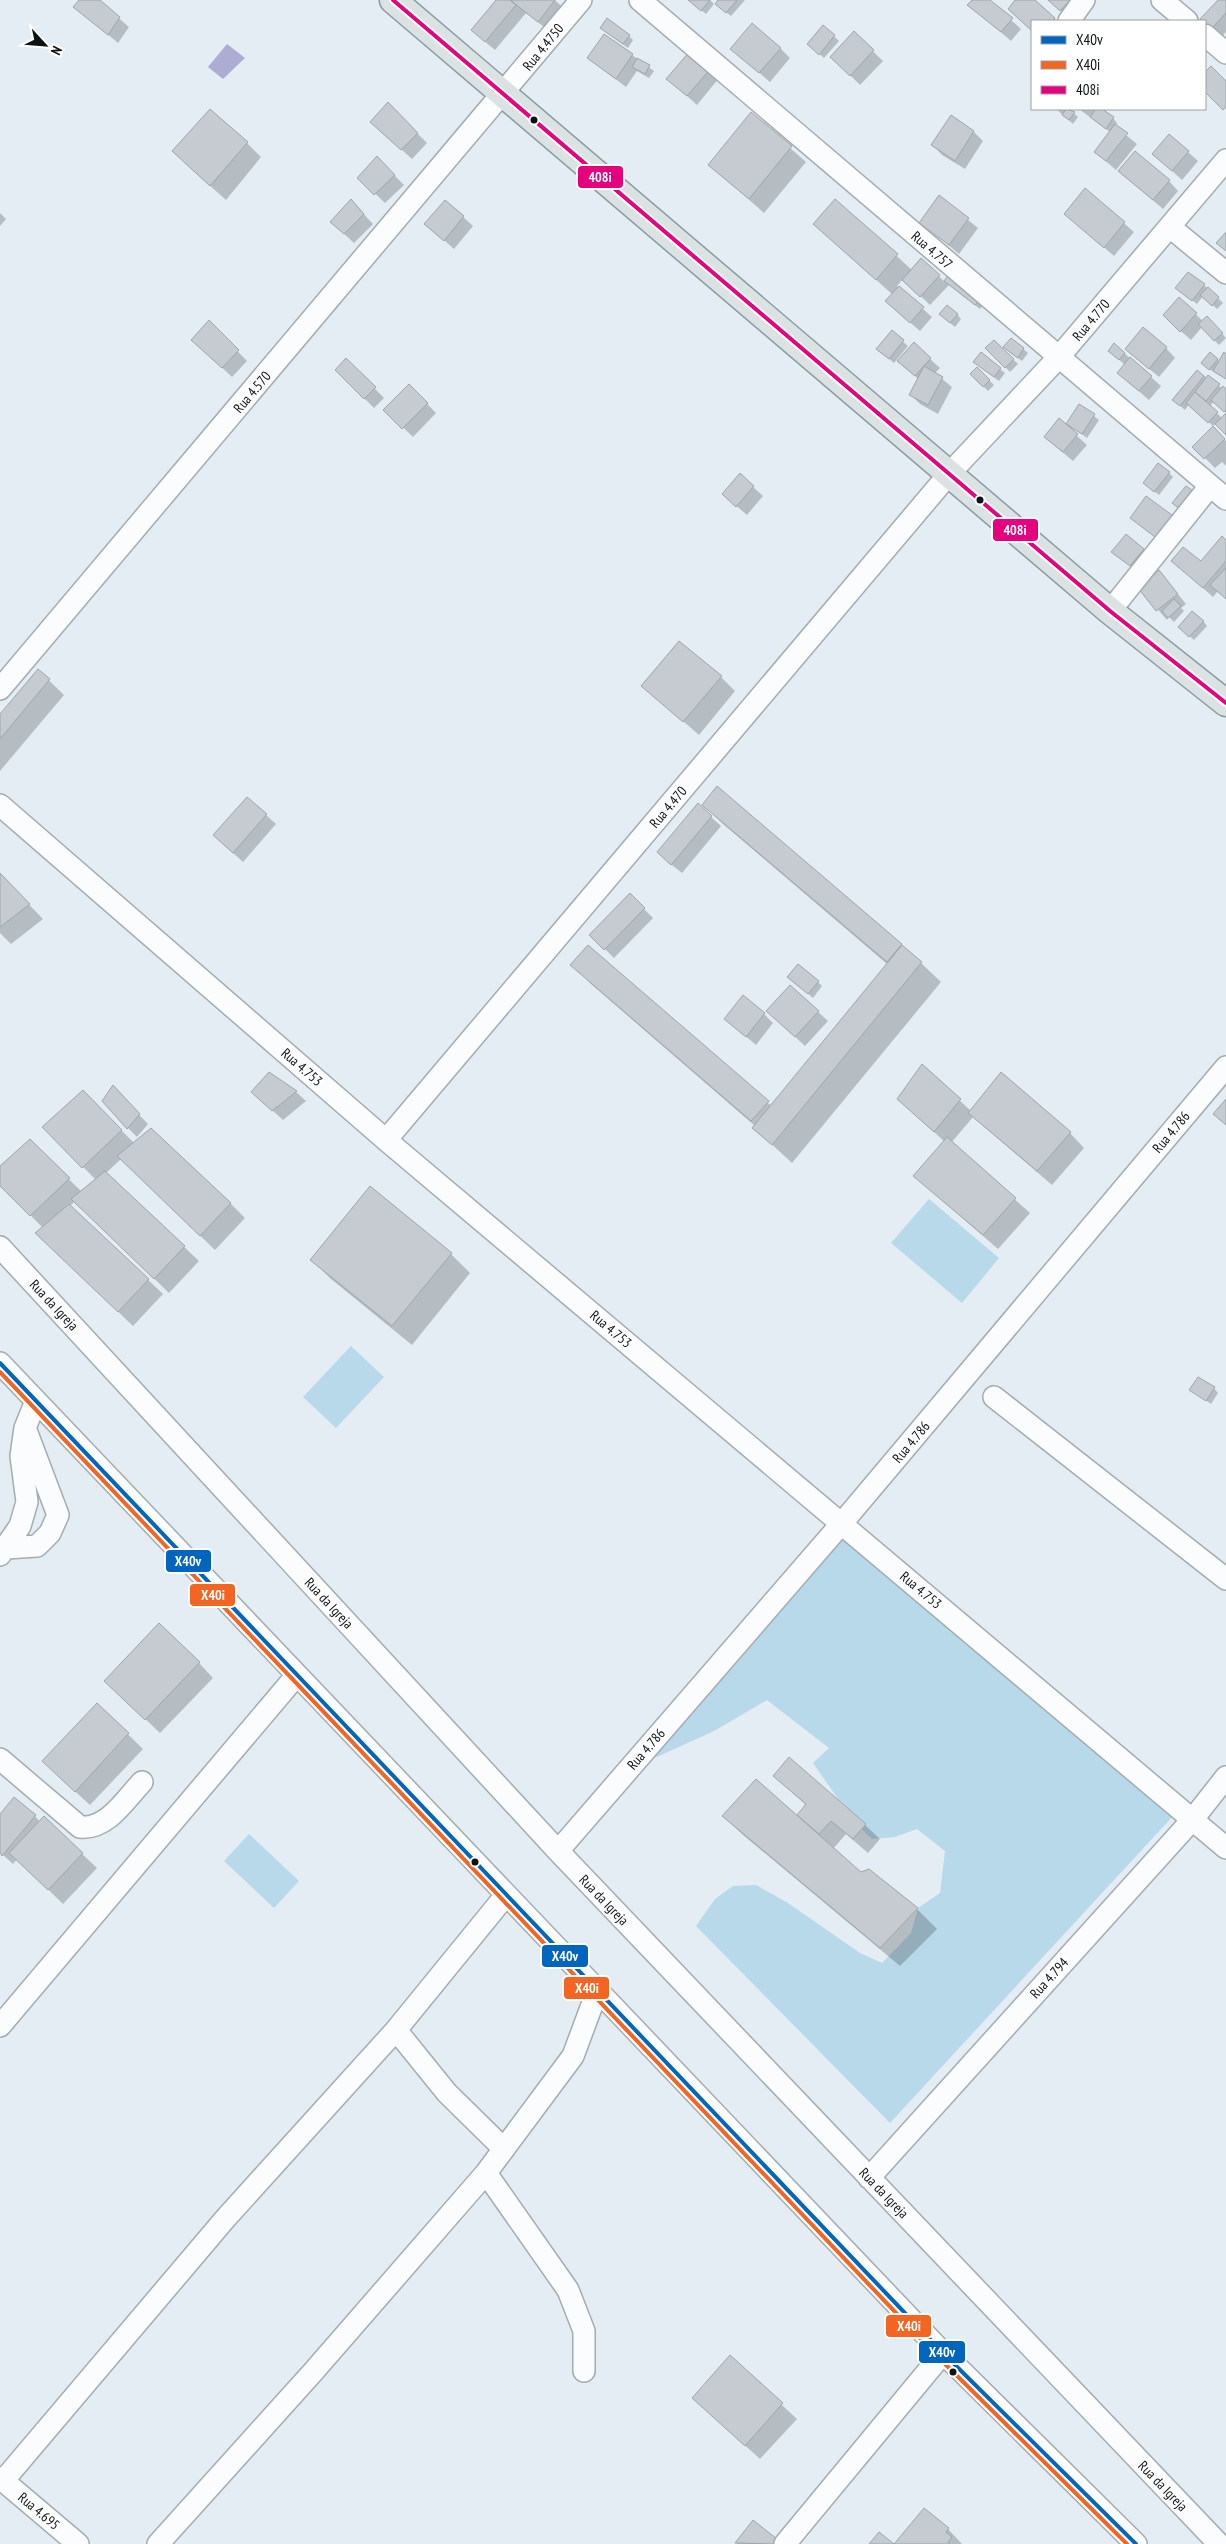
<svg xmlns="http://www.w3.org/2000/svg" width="1226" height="2544" viewBox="0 0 1226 2544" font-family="'PT Sans Narrow',sans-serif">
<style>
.green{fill:#b8d9e9}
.water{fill:#adadd4}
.shadow{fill:#0003}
.building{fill:#c5cbd1;stroke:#9fa6aa}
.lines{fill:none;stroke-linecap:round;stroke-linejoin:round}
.minor-casing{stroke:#a4acb0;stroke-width:24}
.major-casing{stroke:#8a9b9f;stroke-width:29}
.minor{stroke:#fbfcfd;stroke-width:21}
.major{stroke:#dae2e4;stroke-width:26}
.bus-1-casing{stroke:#fff;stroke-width:8}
.bus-2-casing{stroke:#fff;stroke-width:8}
.bus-3-casing{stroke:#fff;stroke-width:8}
.bus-1{stroke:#0065bd;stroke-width:4}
.bus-2{stroke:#f26522;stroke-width:4}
.bus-3{stroke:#e5007d;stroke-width:4}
.bus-dot{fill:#0c1215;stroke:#fff;stroke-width:2}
.labels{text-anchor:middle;stroke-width:4.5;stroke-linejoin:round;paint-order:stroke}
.street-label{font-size:14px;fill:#0c1215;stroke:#fff}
.line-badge{stroke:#fff;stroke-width:2}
.badge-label{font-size:14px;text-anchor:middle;font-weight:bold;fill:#fff}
</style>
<rect width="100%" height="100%" fill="#e3edf3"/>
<path class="green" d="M929 1199 999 1258 962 1303 891 1243Z
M351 1346 384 1377 336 1428 303 1397Z
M842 1523 1174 1815 890 2123 696 1926 715 1899 733 1886 756 1885 788 1903 860 1953 882 1963 911 1933 918 1908 940 1893 945 1851 917 1829 895 1837 872 1839 854 1822 813 1763 829 1748 767 1700 714 1731 650 1760Z
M249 1834 299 1881 274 1908 224 1861Z"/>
<path class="water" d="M227 44 245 58 223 79 208 67Z"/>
<path class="shadow" d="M81 0H98L129 27 118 43 75 7Z
M497 0H555L564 9 548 30 526 13 495 50 483 40Z
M689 0H710L714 4 706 14Z
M720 0H745L731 16 721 8Z
M973 0H988L1021 29 1011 41 969 5Z
M1017 0H1033L1057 21H1032V30L1019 18Z
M1050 0H1083L1070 20Z
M1220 0H1226V32L1221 37 1202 19Z
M824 27 839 41 824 58 809 44Z
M606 32 629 36 633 40 628 48Z
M854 33 883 61 860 85 841 66Z
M780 48 790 58 770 82 742 58Z
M690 52 719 78 697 105 668 79Z
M632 55 654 71 649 78 637 71 626 87 588 58Z
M388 104 427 143 412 159 382 132Z
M1056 109H1069L1078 117 1073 124Z
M1079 109H1100L1113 118 1117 123 1115 126 1137 144 1116 170 1095 152 1110 132Z
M752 114 806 162 764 213 710 165Z
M974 132 983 141 965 169 942 155 933 145Z
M1169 135 1198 161 1182 180 1154 154Z
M247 143 261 157 226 200 188 166Z
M377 158 404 185 385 203 359 178Z
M1129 180 1169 181 1178 191 1163 209Z
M1086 190 1134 232 1114 256 1065 214Z
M940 197 978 228 959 254 921 222Z
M835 200 912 270 921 260 945 282 951 275 985 302 980 309 949 285 930 305 903 279 897 286 932 317 920 331 897 311 893 295 814 224Z
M360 210 373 224 354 243 341 231Z
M0 213 6 219 0 226Z
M463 217 473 226 454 249 426 224Z
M1204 285 1223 303 1217 309 1203 296 1197 304 1182 292Z
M1179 299 1203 321 1211 322 1226 338 1219 345 1202 327 1191 340 1174 325Z
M957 314 961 319 955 327 945 319Z
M209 322 247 361 232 377 202 349Z
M892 332 908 346 894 363 882 353Z
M1011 339 1028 353 1022 361 1009 352Z
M994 341 1018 364 1010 372 987 348Z
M1115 345 1161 386 1149 400 1128 382 1125 365 1114 355Z
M1166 348 1175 358 1159 377 1136 358Z
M1226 355V379L1207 368 1218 360 1220 362Z
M346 359 384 398 374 408 336 370Z
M930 359 940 368 935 373 952 387 938 414 920 404 910 394 918 379 899 361Z
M979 366 1000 369 1005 373 999 381Z
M977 369 994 385 988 391 971 374Z
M1197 371 1226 391V413L1214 401 1211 405 1205 402 1223 419 1226 415V433L1216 423 1213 426 1189 404 1185 410 1178 404Z
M409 385 436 413 413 437 385 410Z
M1080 405 1099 420 1087 438 1068 424Z
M1059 420 1087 445 1073 461 1055 446Z
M1213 428 1226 441V466L1222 462 1215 468 1194 447Z
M1169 473 1173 477 1159 495 1149 487Z
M753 487 763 496 747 515 733 503Z
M1226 541V598L1218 591 1213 597 1173 561 1201 563Z
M1143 550 1152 559 1140 575 1113 551Z
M1168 582 1186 604 1181 608 1184 611 1174 622 1169 617 1167 620 1139 588Z
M1203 621 1207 626 1194 640 1184 631Z
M38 670 64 695 0 771V716Z
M721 677 735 691 699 735 643 686Z
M718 788 921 963 941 982 792 1163 754 1128 755 1126 591 984 572 965 772 1106 887 964 723 824 704 805Z
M266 815 276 824 243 862 224 845Z
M711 817 721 826 682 873 668 862Z
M0 875 43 919 11 944 0 933Z
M630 895 653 918 614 958 591 935Z
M793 981 818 982 822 986 813 998Z
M790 986 828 1021 805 1046 777 1020Z
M764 1014 773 1023 756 1045 725 1019Z
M922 1066 971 1111 1070 1133 1084 1148 1052 1185 973 1117 951 1143 1030 1213 998 1249 914 1176 945 1142 913 1113Z
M269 1074 296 1092 306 1101 283 1120 262 1101Z
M83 1092 134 1143 230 1203 245 1218 215 1250 121 1159 106 1173 199 1261 169 1293 75 1201 70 1206 163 1294 133 1326 51 1247 43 1228 0 1184V1168L30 1141 82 1192 96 1180 44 1127Z
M122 1097 148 1124 137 1137 128 1128Z
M451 1254 470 1273 412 1345 331 1279 312 1260Z
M1214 1388 1218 1393 1211 1404 1191 1390Z
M199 1663 213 1678 160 1733 121 1696Z
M97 1704 143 1749 90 1805 58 1776Z
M774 1776 865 1825 880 1839 868 1853 846 1834 833 1849 861 1873 869 1870 917 1909 937 1929 900 1966 743 1835 723 1816 805 1824 806 1805Z
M0 1816H35L40 1822 44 1818 97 1868 63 1904 17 1859 13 1864 3 1855 0 1850Z
M730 2357 797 2419 760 2459 708 2412Z
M753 2522 781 2544H737Z
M948 2529 962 2544H896Z"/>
<path class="building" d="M79 0H100L120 17 108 35 73 7Z
M496 0H510L516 5 485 42 471 30Z
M510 0H555L538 22Z
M688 0H710L701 11Z
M718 0H737L726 13 715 4Z
M972 0H990L1013 18 1001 32 967 5Z
M1015 0H1035L1055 18 1052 21H1032V31L1008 9Z
M1048 0H1070L1060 11Z
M1218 0H1226V13L1211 29 1200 19Z
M607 18 630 35 623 44 600 28Z
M752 23 781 48 759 73 730 49Z
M823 25 835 35 819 55 807 44Z
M854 31 874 50 850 76 830 57Z
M604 34 633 54 616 79 587 58Z
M690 51 711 68 687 96 666 79Z
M637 58 650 65 645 74 632 67Z
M1211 66 1226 81V107L1223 110 1205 92V72Z
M388 102 418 133 401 150 370 122Z
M210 109 248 142 210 186 172 151Z
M1066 109 1075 112 1069 120 1062 115Z
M1096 109H1102L1114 117 1106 129 1090 117Z
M751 112 792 146 749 199 708 165Z
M951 115 974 131 955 161 931 145Z
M1115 124 1128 133 1106 161 1094 152Z
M1169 134 1189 151 1172 171 1152 154Z
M1135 151 1170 180 1153 200 1118 171Z
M377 156 395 175 374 195 357 178Z
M1085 188 1125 222 1104 248 1064 214Z
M939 195 969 218 949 245 919 223Z
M351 199 364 214 344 234 330 222Z
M835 199 898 254 876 280 813 224Z
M445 200 464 216 444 241 424 224Z
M1226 232V251L1216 243Z
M921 258 940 275 920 297 902 280Z
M1188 272 1205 284 1192 301 1175 288Z
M950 273 982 297 975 305 944 281Z
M899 286 924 307 910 323 885 301Z
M1208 287 1219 297 1212 306 1200 295Z
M1179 297 1197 313 1180 332 1163 315Z
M947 305 958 314 950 323 939 314Z
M1207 316 1223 333 1214 341 1198 324Z
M209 320 239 350 222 368 191 340Z
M1143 327 1167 347 1149 369 1125 349Z
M892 330 904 340 889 359 876 349Z
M1011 338 1024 348 1018 358 1003 347Z
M994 340 1014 359 1005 368 985 348Z
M914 342 931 358 915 376 897 361Z
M1114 343 1125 353 1119 360 1108 351Z
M981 352 1001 368 994 377 973 362Z
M1210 352 1218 359 1209 370 1201 363Z
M1224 352 1226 354V379L1213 371Z
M1130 357 1152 376 1139 391 1117 373Z
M346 358 376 387 364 399 335 370Z
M924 366 943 377 928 405 909 395Z
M977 367 990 380 983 387 970 374Z
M1197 370 1204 376 1180 406 1172 400Z
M1208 375 1220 384 1206 401 1195 392Z
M409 384 428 403 402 429 383 410Z
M1223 386 1226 389V410L1224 412 1211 400Z
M1195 392 1218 412 1208 423 1186 403Z
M1079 404 1095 414 1082 434 1066 424Z
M1226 413V435L1215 424Z
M1059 418 1078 434 1063 452 1044 437Z
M1213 426 1225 439 1204 459 1192 447Z
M1158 463 1170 472 1154 492 1143 483Z
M740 473 754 486 736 507 722 494Z
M1186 486 1198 494 1185 513 1172 503Z
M1146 496 1176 518 1159 540 1130 518Z
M1126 534 1144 549 1130 566 1111 552Z
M1222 536 1226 540V561L1203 588 1171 561 1183 547 1201 561Z
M1226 568V599L1210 585Z
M1159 570 1178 594 1156 611 1138 588Z
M1174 599 1181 606 1168 618 1162 611Z
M1192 611 1204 621 1189 637 1178 627Z
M679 641 722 676 683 722 641 686Z
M38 669 50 679 0 739V714Z
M717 786 902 944 887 962 702 805Z
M247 797 267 814 233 853 213 835Z
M698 803 712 816 671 865 657 852Z
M0 873 30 904 0 927Z
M630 893 645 908 604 950 589 935Z
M588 945 769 1101 751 1121 570 965Z
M902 945 922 962 772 1145 752 1128Z
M798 964 819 981 808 994 787 977Z
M790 985 819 1011 795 1037 766 1011Z
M743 995 765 1013 746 1037 724 1019Z
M922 1064 961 1099 934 1132 897 1099Z
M269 1072 297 1091 272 1111 251 1092Z
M1001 1072 1071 1132 1037 1171 968 1113Z
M113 1085 140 1114 127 1129 102 1101Z
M83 1090 122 1130 82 1168 42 1127Z
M1226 1099V1125L1213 1114Z
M151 1128 231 1203 200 1236 117 1156Z
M947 1137 1016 1198 983 1235 913 1176Z
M30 1139 70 1178 30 1216 0 1186V1166Z
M105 1171 185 1246 154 1279 71 1199Z
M370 1186 452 1253 392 1326 310 1260Z
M69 1204 149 1279 118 1312 35 1233Z
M1198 1377 1215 1387 1206 1401 1189 1390Z
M159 1623 200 1662 145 1720 104 1681Z
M97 1703 129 1733 75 1792 42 1761Z
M789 1757 866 1824 853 1839 831 1821 819 1834 797 1815 806 1804 773 1776Z
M756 1779 861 1872 869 1869 918 1908 880 1948 722 1816Z
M14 1797 36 1815 2 1856 0 1852V1814Z
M44 1816 83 1853 48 1890 9 1853Z
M730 2355 783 2403 745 2446 692 2398Z
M924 2508 949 2528 946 2532 952 2537 948 2542 950 2544H894Z
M753 2520 777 2539 773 2544 735 2543Z
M879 2532 894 2544H869Z"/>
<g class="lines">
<g class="minor-casing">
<path id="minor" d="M640 0 1226 499
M1162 0 1187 21
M1069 21 1084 0
M1205 35 1226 53
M1170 227 1226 273
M1110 611 1210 486
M0 689 581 0
M0 805 386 1140 1226 1848
M386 1140 949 474 1058 358 1226 160
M0 1247 558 1851 1219 2544
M0 1363 943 2353 1136 2544
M994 1397 1226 1579
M6 1548 37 1546 50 1533 58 1515 27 1433
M0 1555 20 1526 27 1502 21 1456 25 1428 36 1401
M0 1759 80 1827C107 1830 125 1800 142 1782
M558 1851 842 1523 1226 1067
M0 2026 296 1676
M396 2030 447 2093 504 2149
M486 2173 568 2290 584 2331V2371
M869 2178 1193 1819 1226 1777
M0 2478 78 2544
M3 2481 225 2219 396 2030 506 1895
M158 2544 313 2372 486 2173 573 2056 598 1989
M785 2544 943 2353"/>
</g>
<g class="major-casing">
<path id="major" d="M393 0 1110 611 1226 703"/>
</g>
<use href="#minor" class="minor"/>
<use href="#major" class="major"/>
<g class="bus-1-casing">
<path id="bus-1" d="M0 1363 943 2353 1136 2544"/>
</g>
<g class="bus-2-casing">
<path id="bus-2" d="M0 1372 938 2357 1127 2544"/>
</g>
<g class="bus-3-casing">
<path id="bus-3" d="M393 0 1110 611 1226 703"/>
</g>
<use href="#bus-1" class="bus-1"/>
<use href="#bus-2" class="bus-2"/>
<use href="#bus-3" class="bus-3"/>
</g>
<g class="bus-dot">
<circle cx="534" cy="120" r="4.5"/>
<circle cx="980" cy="500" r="4.5"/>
<circle cx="475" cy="1862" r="4.5"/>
<circle cx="953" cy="2372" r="4.5"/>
</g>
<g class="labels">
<g class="street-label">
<text transform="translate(543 47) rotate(-51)" y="5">Rua 4.4750</text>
<text transform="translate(932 250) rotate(41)" y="5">Rua 4.757</text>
<text transform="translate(1091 320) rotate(-50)" y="5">Rua 4.770</text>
<text transform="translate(252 392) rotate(-50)" y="5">Rua 4.570</text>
<text transform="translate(668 807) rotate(-50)" y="5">Rua 4.470</text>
<text transform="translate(302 1067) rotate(41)" y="5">Rua 4.753</text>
<text transform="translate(1171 1132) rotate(-50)" y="5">Rua 4.786</text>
<text transform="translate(54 1305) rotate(47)" y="5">Rua da Igreja</text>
<text transform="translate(611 1329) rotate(40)" y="5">Rua 4.753</text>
<text transform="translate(911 1442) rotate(-50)" y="5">Rua 4.786</text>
<text transform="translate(921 1590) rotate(40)" y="5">Rua 4.753</text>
<text transform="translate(329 1603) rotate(47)" y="5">Rua da Igreja</text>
<text transform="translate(646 1749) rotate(-49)" y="5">Rua 4.786</text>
<text transform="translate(604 1900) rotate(46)" y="5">Rua da Igreja</text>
<text transform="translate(1049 1978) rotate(-48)" y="5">Rua 4.794</text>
<text transform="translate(884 2193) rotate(46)" y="5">Rua da Igreja</text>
<text transform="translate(1163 2486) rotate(46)" y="5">Rua da Igreja</text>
<text transform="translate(39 2511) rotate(40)" y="5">Rua 4.695</text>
</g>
</g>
<g class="line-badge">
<rect x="577" y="165" width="47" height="24" rx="5" fill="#e5007d"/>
<rect x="992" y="518" width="47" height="24" rx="5" fill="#e5007d"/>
<rect x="165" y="1549" width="47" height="24" rx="5" fill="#0065bd"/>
<rect x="189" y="1583" width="47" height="24" rx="5" fill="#f26522"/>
<rect x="541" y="1944" width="48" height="24" rx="5" fill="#0065bd"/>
<rect x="563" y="1976" width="47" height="24" rx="5" fill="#f26522"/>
<rect x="885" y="2314" width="47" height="24" rx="5" fill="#f26522"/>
<rect x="918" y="2340" width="48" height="24" rx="5" fill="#0065bd"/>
</g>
<g class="badge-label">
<text x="600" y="182">408i</text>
<text x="1015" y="535">408i</text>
<text x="188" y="1566">X40v</text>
<text x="213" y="1600">X40i</text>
<text x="565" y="1961">X40v</text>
<text x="587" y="1993">X40i</text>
<text x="909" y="2331">X40i</text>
<text x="942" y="2357">X40v</text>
</g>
<rect x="1031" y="20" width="175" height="90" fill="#ffffff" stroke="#9ea0a1"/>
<rect x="1041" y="36" width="25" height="8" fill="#0065bd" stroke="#9ea0a1"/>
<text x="1076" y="45" font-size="15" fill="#0c1215">X40v</text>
<rect x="1041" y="61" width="25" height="8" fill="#f26522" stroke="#9ea0a1"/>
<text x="1076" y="70" font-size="15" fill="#0c1215">X40i</text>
<rect x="1041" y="86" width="25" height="8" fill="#e5007d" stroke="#9ea0a1"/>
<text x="1076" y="95" font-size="15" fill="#0c1215">408i</text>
<g transform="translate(45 45) rotate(116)" stroke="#ffffff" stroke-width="4" paint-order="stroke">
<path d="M0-4L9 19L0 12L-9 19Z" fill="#0c1215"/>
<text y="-8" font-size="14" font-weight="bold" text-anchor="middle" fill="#0c1215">N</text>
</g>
</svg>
